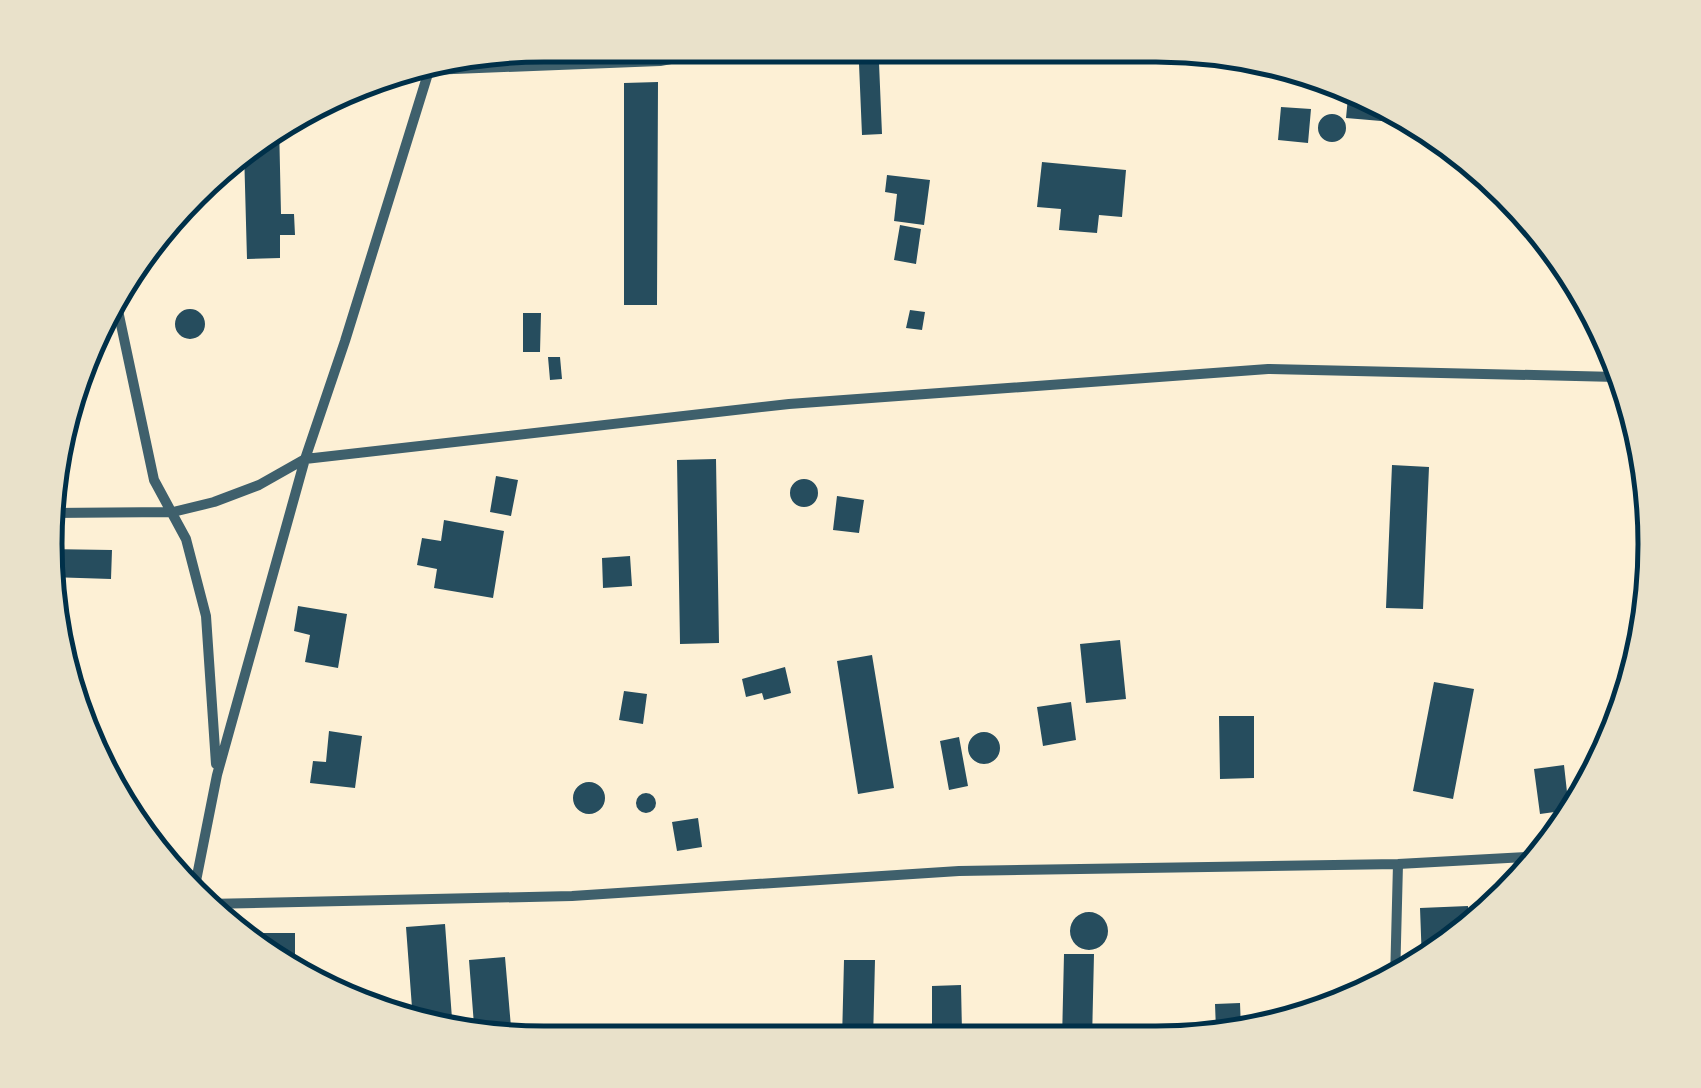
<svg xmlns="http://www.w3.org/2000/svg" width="1701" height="1088" viewBox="0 0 1701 1088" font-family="'Sofia Sans Condensed',sans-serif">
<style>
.building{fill:#264d5e}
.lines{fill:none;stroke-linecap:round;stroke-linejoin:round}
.minor{stroke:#3f606c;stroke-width:10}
.rim{fill:none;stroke:#003049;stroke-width:5}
</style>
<rect width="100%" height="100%" fill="#fdf0d5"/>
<path class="building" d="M879 63 882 134 862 135 859 64Z
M1337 80 1347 83 1394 110 1393 122 1346 118 1348 97 1335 96Z
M658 82 657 305H624V83Z
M1281 107 1311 109 1308 143 1278 140Z
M1318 128a14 14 0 1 1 28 0a14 14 0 1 1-28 0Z
M279 123 281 214H294L295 235H280V258L247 259 244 150 266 129Z
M1042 162 1126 170 1122 217 1099 215 1097 233 1059 230 1061 209 1037 207Z
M887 175 930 180 924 225 894 221 897 194 885 192Z
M900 225 921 229 916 264 894 260Z
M175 324a15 15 0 1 1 30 0a15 15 0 1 1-30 0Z
M910 310 925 312 922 330 906 328Z
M523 313H541L540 352H523Z
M548 357H560L562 379 550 380Z
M716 459 719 643 680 644 677 460Z
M1392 465 1429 467 1423 609 1386 608Z
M496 476 518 480 511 516 490 512Z
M790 493a14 14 0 1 1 28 0a14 14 0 1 1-28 0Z
M837 496 864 500 859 533 833 530Z
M444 520 504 531 493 598 434 588 437 569 417 565 422 538 441 541Z
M46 549 112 550 111 579 49 577Z
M630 556 632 586 603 588 602 558Z
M298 606 347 614 338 668 305 662 310 635 294 631Z
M1120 640 1126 699 1086 703 1080 644Z
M872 655 894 788 858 794 837 661Z
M785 667 791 693 764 700 762 693 746 697 742 679Z
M1434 682 1474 689 1453 799 1413 791Z
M624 691 647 694 643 724 619 720Z
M1071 702 1076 740 1043 746 1037 707Z
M1219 716H1254V778L1220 779Z
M329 731 362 736 355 788 310 783 313 761 326 762Z
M968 748a16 16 0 1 1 32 0a16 16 0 1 1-32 0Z
M959 737 968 786 949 790 940 741Z
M1564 765 1569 810 1540 814 1534 769Z
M573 798a16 16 0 1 1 32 0a16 16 0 1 1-32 0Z
M636 803a10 10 0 1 1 20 0a10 10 0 1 1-20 0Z
M698 818 702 847 677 851 672 822Z
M1468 906V922L1422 962 1420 908Z
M1070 931a19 19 0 1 1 38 0a19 19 0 1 1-38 0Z
M445 924 453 1032 413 1021 406 927Z
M255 933H295V967H288L255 948Z
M1064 954H1094L1092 1041H1062Z
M505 957 512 1039 475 1038 469 960Z
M844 960H875L873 1041 842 1040Z
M961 985 962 1032H932V986Z
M1240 1003 1241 1029 1216 1030 1215 1004Z"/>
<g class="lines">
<path class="minor" d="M429 70 660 61 741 46
M116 301 154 480 186 539 206 616 216 764
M50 513 173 512 214 502 259 485 305 459 789 404 1268 369 1617 377
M194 891 217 775 305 459 345 341 431 64
M206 904 572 896 959 871 1398 864 1543 856
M1395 981 1398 864"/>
</g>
<path d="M0 0H1701V1088H0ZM544 62H1156A482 482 0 0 1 1638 544V544A482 482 0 0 1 1156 1026H544A482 482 0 0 1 62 544V544A482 482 0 0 1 544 62Z" fill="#e9e1ca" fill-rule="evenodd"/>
<path class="rim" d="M544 62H1156A482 482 0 0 1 1638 544V544A482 482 0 0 1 1156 1026H544A482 482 0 0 1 62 544V544A482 482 0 0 1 544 62Z"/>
</svg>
